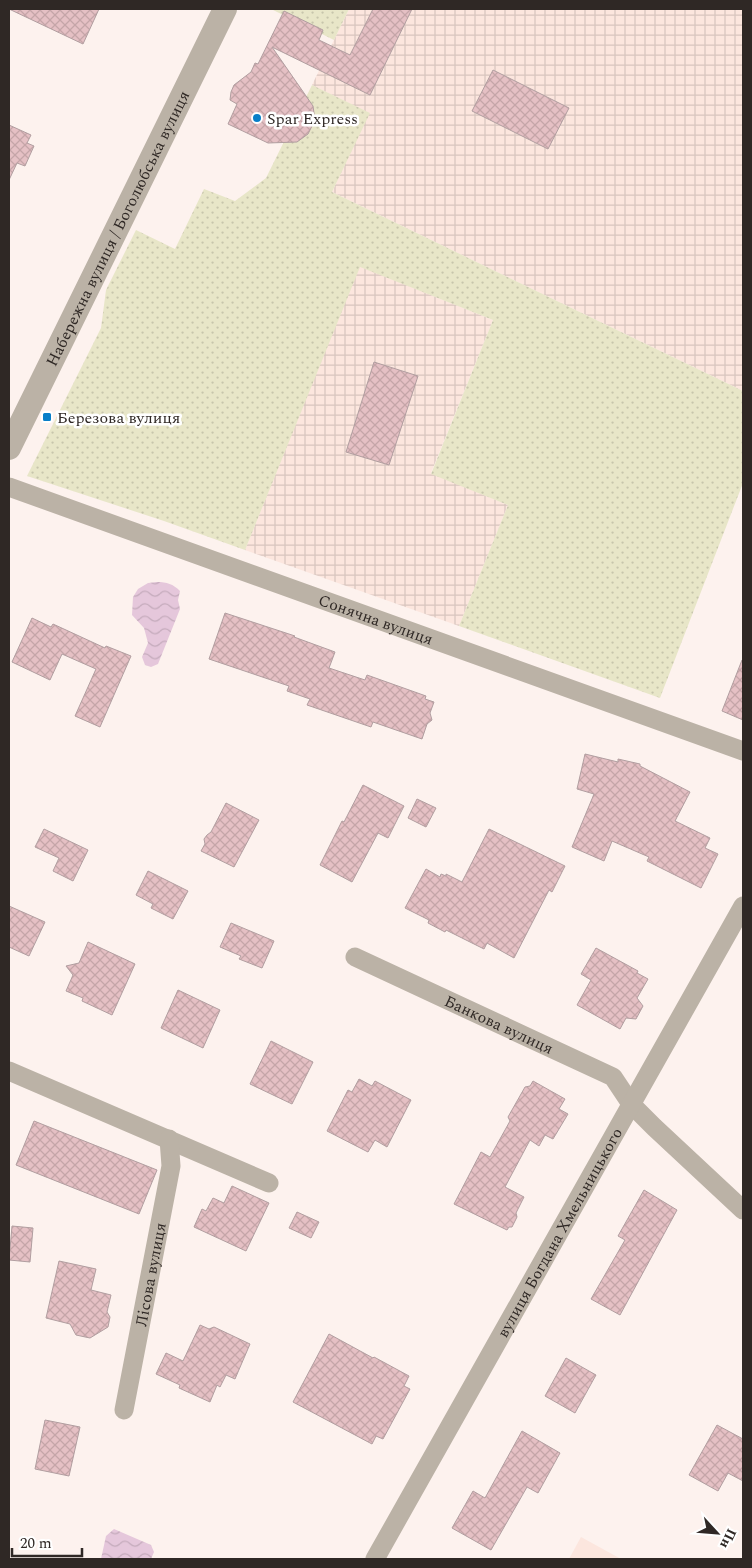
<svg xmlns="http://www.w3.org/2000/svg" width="752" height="1568" viewBox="0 0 752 1568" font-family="Spectral,serif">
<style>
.built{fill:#fce6de}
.industrial{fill:url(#industrial-grid)}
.grass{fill:url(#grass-dots)}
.water{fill:url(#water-waves)}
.building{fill:url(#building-cross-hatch);stroke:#b19ea0}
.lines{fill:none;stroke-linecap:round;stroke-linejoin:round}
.minor{stroke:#bbb2a6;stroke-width:19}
.tertiary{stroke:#bbb2a6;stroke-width:24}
.poi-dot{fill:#087ec8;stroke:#fff;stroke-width:2}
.labels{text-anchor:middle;stroke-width:5;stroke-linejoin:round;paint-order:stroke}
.poi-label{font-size:16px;fill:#2f2825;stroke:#fff;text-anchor:start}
.street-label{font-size:16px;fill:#2f2825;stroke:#fff}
</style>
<defs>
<pattern id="industrial-grid" width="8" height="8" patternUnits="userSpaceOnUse" patternTransform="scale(1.25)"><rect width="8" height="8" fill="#fce6de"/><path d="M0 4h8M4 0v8" fill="none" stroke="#d8c5be"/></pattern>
<pattern id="grass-dots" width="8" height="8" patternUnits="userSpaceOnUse" patternTransform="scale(1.25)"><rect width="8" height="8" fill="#e8e6c8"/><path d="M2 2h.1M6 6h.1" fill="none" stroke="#c7c5ac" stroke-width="1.8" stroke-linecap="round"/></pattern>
<pattern id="water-waves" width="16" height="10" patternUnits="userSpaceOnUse" patternTransform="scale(1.25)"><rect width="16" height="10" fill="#e5c7db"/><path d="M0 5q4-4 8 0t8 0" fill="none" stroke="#c5abbc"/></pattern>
<pattern id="building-cross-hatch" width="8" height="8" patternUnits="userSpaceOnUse" patternTransform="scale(1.25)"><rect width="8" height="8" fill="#e5c0c4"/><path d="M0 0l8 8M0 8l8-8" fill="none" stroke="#c5a5a8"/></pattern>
</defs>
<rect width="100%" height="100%" fill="#fdf2ee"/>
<path class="built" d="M581 1537 621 1559H569Z"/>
<path class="industrial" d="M349 9H743V391L332 192 369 113 312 85Z
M359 266 493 320 431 473 508 505 459 626 245 550Z"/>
<path class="grass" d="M271 9H349L334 40Z
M312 85 370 113 332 192 743 391V483L660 698 459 626 508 505 431 474 493 320 360 267 245 550 164 521 27 476 101 328 106 290 136 230 175 249 204 189 235 201 266 178Z"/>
<path class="water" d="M157 582C167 582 173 584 180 591L178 600 180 609 158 664 151 667 145 665 142 657 148 643 144 628 132 615 133 597 138 589 148 583Z
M114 1529 151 1545 154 1552 151 1559H101L106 1536Z"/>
<path class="building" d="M9 9H99L83 44Z
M373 9H412L370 95 272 47 313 106 315 120 308 134 297 142 268 143 228 124 237 104 230 100 231 92 234 85 251 72 255 63 258 64 284 11 323 30 319 40 350 55Z
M493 70 569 108 548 149 472 111Z
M9 125 31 135 27 143 34 146 25 166 17 163 9 180Z
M374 362 418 376 389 465 346 452Z
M225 613 295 636 294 637 335 652 329 668 365 680 367 675 426 696 425 699 434 702 430 713 432 720 427 724 422 739 373 722 371 727 307 705 310 699 287 691 289 686 209 659Z
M32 618 51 627 53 624 105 648 106 646 131 656 100 727 75 716 96 669 62 654 50 680 12 662Z
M742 660H743V720L722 711Z
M585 754 618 762V759L640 764V766L690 792 675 821 710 838 705 848 718 854 701 888 647 861 649 857 612 841 604 861 572 847 594 794 577 789Z
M363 785 404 806 388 838 378 833 352 882 320 865 342 821 344 822Z
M417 799 436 808 426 827 408 818Z
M226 803 259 820 234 867 201 851 205 844 204 839 207 835 211 832Z
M44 829 88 850 73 881 53 871 59 858 35 847Z
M489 829 565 866 552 892 549 890 514 958 487 943 484 949 446 930 445 932 428 923 429 920 405 908 426 869 440 877 441 874 446 876V874L462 882Z
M148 871 188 891 173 919 151 908 153 904 136 895Z
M9 906 45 922 29 956 9 947Z
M231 923 274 941 262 968 239 959 241 956 220 947Z
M88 942 135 964 112 1015 82 1001 83 998 66 991 73 975 66 966 79 963Z
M596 948 638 971 637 973 648 979 637 998 643 1006 636 1019 626 1018 620 1029 577 1005 591 980 581 974Z
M178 990 220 1010 203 1048 161 1028Z
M271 1041 313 1062 292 1104 250 1084Z
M359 1079 372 1086 375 1081 411 1100 387 1147 375 1140 368 1152 327 1131 348 1090 352 1092Z
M533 1081 565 1099 559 1109 568 1114 553 1139 545 1135 539 1146 530 1140 505 1187 524 1197 516 1213 517 1217 512 1227H509L507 1230 454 1204 481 1152 490 1157 510 1121 508 1117 525 1087 530 1086Z
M34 1121 157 1170 139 1214 16 1165Z
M232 1186 269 1203 246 1251 194 1227 202 1209 206 1211 213 1198 224 1203Z
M644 1190 677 1210 620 1315 591 1299 625 1240 618 1236Z
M297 1212 319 1222 311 1238 289 1228Z
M12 1226 33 1228 30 1262 9 1260Z
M59 1261 96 1269 91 1290 111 1295 107 1312 110 1317 108 1327 90 1338 76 1335 70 1324 46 1318Z
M200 1325 209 1329 214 1327 250 1344 235 1379 226 1375 220 1387 217 1385 210 1402 179 1388 180 1385 156 1374 166 1353 183 1361Z
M329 1334 373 1358 374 1357 409 1376 404 1386 410 1389 383 1439 376 1436 372 1444 293 1402Z
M566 1358 596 1375 575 1413 545 1396Z
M45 1420 80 1427 69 1476 35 1469Z
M717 1425 743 1439V1481L728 1473 718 1491 689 1475Z
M522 1431 560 1453 538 1493 527 1487 491 1550 452 1528 473 1491 485 1498Z"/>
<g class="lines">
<g class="minor">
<path id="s1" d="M9 487 743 751"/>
<path id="s2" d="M355 957 613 1077 631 1104 654 1127 743 1210"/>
<path d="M9 1071 269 1183"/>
<path id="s3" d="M124 1410 171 1166 169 1139"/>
<path id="s4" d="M375 1559 743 906"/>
</g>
<path class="tertiary" id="s5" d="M9 448 225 9"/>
</g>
<g class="poi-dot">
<circle cx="257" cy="118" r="5"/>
<rect x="42" y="412" width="10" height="10" rx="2.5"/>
</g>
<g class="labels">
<g class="poi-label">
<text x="267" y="124">Spar Express</text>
<text x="57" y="423">Березова вулиця</text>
</g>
<g class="street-label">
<text dy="6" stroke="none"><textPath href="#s5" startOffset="245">Набережна вулиця / Боголюбська вулиця</textPath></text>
<text dy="6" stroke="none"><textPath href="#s1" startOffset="390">Сонячна вулиця</textPath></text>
<text dy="6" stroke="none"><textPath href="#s2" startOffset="159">Банкова вулиця</textPath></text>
<text dy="6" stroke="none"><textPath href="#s4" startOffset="375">вулиця Богдана Хмельницького</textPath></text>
<text dy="6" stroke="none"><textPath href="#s3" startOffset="138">Лісова вулиця</textPath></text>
</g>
</g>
<rect width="752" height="1568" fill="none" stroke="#2f2825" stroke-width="20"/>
<g transform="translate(717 1533) rotate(116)" stroke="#ffffff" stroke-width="4" paint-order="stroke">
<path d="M0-4L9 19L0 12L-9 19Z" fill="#2f2825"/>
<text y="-8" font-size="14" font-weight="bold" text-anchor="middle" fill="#2f2825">Пн</text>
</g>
<path d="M12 1548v8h70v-8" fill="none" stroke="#2f2825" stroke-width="2.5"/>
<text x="20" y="1548" font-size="15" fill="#2f2825" stroke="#ffffff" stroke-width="4" paint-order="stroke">20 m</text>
</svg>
